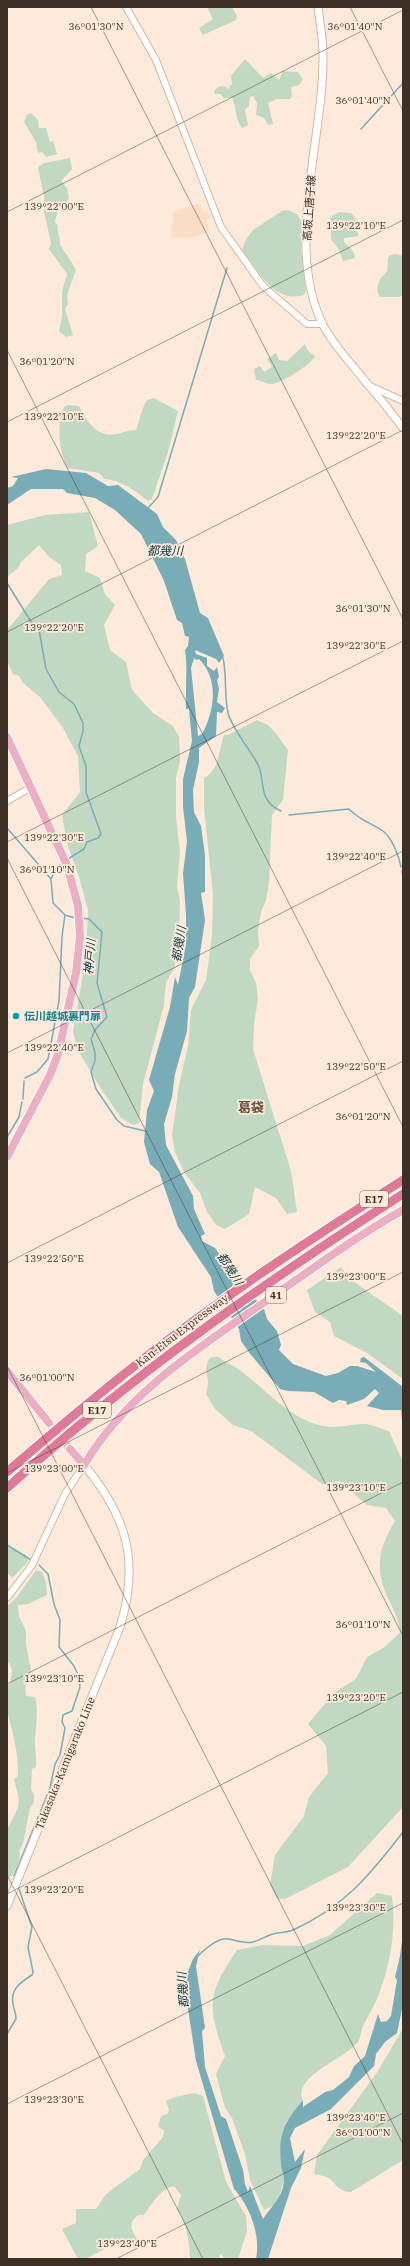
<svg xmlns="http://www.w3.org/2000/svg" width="410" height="2266" viewBox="0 0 410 2266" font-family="'IBM Plex Serif','Noto Sans JP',serif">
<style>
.built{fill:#fcdec6}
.green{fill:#c1d9c2}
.water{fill:#78adb8;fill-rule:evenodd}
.pier{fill:#fdeadb}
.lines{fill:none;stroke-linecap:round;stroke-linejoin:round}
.stream{stroke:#78adb8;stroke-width:1.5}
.primary-tunnel{stroke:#d7c5b7;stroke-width:8;stroke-dasharray:8 4;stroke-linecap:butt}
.tertiary-casing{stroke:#d6b9a1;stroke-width:8}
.secondary-casing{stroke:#d6b9a1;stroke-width:9}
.primary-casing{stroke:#fff;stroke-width:10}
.motorway-casing{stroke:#fff;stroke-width:11}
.tertiary{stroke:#fff;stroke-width:6}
.secondary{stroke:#fff;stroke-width:7}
.primary{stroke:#ecafc1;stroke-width:8}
.motorway{stroke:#df7997;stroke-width:9}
.ticks{fill:none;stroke:#3d3127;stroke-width:1;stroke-opacity:0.45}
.culture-dot{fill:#0f9aa8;stroke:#fdeadb;stroke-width:1.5}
.labels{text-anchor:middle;stroke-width:3.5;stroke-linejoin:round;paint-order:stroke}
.shield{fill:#fdeadb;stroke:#77685d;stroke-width:1}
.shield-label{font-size:10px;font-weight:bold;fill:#3d3127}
.street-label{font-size:11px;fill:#3d3127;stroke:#fdeadb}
.culture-label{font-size:11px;font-weight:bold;fill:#0d838f;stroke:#fdeadb;text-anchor:start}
.water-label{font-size:12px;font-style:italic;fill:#0a3c46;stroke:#fdeadb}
.quarter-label{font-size:13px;font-weight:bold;fill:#654c36;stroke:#fdeadb}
.ticks-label{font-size:10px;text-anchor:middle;fill:#3d3127;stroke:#fdeadb;stroke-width:3.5;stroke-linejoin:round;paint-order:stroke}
</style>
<rect width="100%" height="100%" fill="#fdeadb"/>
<path class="built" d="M200 203 204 212 208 211 211 218 206 220 209 232 190 238 171 237 173 212Z"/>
<path class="green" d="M207 7H232L237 16 236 20 203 35 199 28 213 19Z
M245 59 263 78 271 73 279 80 283 71 298 72 303 80 299 85 291 87 292 96 290 99H277L268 103 273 124 268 125 264 118 256 115 257 103 253 96 250 97 249 106 245 110 248 125 242 128C236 121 236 107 232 98H224L220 94H215L214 91 218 87 224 86 228 89 232 84 231 76Z
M31 113 38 120 39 128H46L50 142 53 141 57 154 46 157 42 152 39 153C35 149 38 146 36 142 32 135 28 129 24 122L27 115Z
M70 158 72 169 61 181 67 188 69 198 65 205H59L55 222 58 226C56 232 61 238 60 245 66 254 71 261 76 270L67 295 68 304 65 309 73 335 66 337 59 331 62 316V292L67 274 49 249 51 243 44 212 45 202 38 167 44 163Z
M288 210 297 214 301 221V248L306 291 304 295C274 304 258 270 242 250L246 239 253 230 282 211Z
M339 212 351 213 356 219V228L359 236 344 238V242C349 247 355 251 355 258L343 261 339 250 331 239 330 217Z
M396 254 403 256V294L400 297H380C374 288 379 278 387 272L388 258 390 255Z
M305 344 308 351 315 356C312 364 279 385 271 384 266 384 261 380 256 380L254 369 260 366 264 372 272 367 267 359 276 353 279 360 287 361Z
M154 398 178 411 168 452 152 499 148 501C134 490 121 480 104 479L99 473 67 468C59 448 56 427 64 407L68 405 79 406C87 421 96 438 117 434 124 432 129 430 136 430 140 419 141 410 147 400Z
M89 512 98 546 86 554 85 571 100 578 105 594 115 605 104 625 110 650 126 662 132 690 153 713 173 726 179 737 180 761 176 777V817L180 852 177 886 180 901 179 945 174 969 166 982 164 1005 143 1084 139 1123 133 1125 121 1118 101 1089 79 1052 73 1032 85 963 88 910 79 877 67 843 62 815 80 792 78 756 63 728 40 697 24 684 19 676 13 674 7 661V624L9 628 49 579 62 575 61 565 49 557 39 545 21 562 18 568 7 577V525L45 515Z
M257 720 268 725 275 732 288 750 283 800 272 815 269 883 266 900 261 912 258 930 259 946 250 959V970L256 983 258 999 254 1024 253 1049 291 1171 297 1212 287 1214 276 1198 255 1187 249 1214 225 1229 216 1225 207 1212 200 1193 184 1172 175 1152 172 1136 179 1085 188 1046 191 1010 206 980 212 935 213 895 204 808V778C220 769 218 751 224 735H228Z
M341 1267 350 1279 403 1316V1379L367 1353 334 1336 330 1322 315 1312 307 1290Z
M212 1357H219C225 1363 231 1364 237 1368 265 1388 288 1419 323 1426 337 1429 349 1424 362 1424 371 1423 381 1429 389 1431L403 1462V1807L348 1867 285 1899H277L270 1885 275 1855 304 1816 309 1797 328 1773 326 1746 308 1724 335 1692 356 1679 367 1657 383 1648 400 1633C399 1619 394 1611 388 1598 374 1569 379 1547 395 1521L386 1508 367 1505 339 1481 322 1484 251 1431 233 1425 215 1409 206 1394C207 1390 208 1385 208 1381 207 1372 204 1369 209 1359Z
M7 1547 26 1555 28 1562 12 1578 7 1572Z
M36 1570 42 1572 46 1582 47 1595 28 1604 18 1605 19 1616 26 1631V1644L31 1670 25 1681 26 1696 35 1697C39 1711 36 1724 35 1738 34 1748 37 1757 36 1767L32 1769 31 1789 34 1795V1802L30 1808 23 1844 19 1851C22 1858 15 1870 12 1876L8 1877V1828L18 1808 19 1799 14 1779 18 1776C19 1753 12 1731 7 1710 5 1702 7 1692 7 1685L10 1684 12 1670 9 1663H7V1606L16 1598Z
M377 1893 392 1896C396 1930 391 1962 379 1994 375 2005 369 2014 364 2024 361 2029 361 2037 358 2042 348 2057 291 2077 303 2100L286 2122 284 2180 277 2204 264 2210 250 2180 245 2154 232 2118 225 2108 216 2074 225 2056C207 2006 207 1994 237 1950L263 1945 303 1946 330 1935Z
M403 2028V2160L351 2192C340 2192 337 2186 330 2179 326 2176 319 2175 314 2174L317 2155 378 2071Z
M194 2093 203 2096 226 2182 246 2216 247 2231 238 2259H226L220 2254 219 2259H190C190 2244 186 2221 177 2209L181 2195 174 2186C161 2188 151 2205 144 2215H138C128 2224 131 2228 137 2239L135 2246 112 2245 85 2259H78L62 2229 76 2223V2209H96L106 2194 140 2169 143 2160 163 2137 164 2130 158 2127 161 2116 167 2114 169 2110 166 2101 175 2097Z"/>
<path class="water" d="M46 469 86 473 108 486 118 485 157 514 163 527 176 540 185 559 200 613 208 618 224 656 219 663 216 659 195 650 196 654 207 658V666L214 671 217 667 219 677 217 680 219 689 217 702 225 708 222 713 217 712 216 736 199 748V762L193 790 194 812 201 826 205 855V892L201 893 205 920 195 987 189 998 187 1031 175 1074 172 1097 164 1124 166 1145 193 1196 194 1209 205 1234 201 1236 202 1241 215 1248 238 1280 264 1309 267 1319 277 1331 281 1345 279 1350 293 1364 326 1376 338 1373 350 1366H357L376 1372 366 1363 360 1362 361 1358 364 1357 403 1387V1431L401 1410H383L367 1406 379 1393 375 1389 364 1399 347 1405 346 1401 339 1400 333 1403 314 1392 288 1391 280 1389 251 1355 241 1341 239 1329 214 1291 211 1277 178 1227 159 1172 150 1164 144 1142 147 1110 154 1091 149 1080 170 1007 175 977 178 985 186 944V915L183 873 187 842 183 807V779L192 741 189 709H186C185 689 188 669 185 650L188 646 189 637 185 636 182 623 177 620 164 581 141 534 115 510 95 498 67 493 63 489H31L7 505V488L13 486 18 478 11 477ZM194 658 196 660 199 659C219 679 215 710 202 734L198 736 191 668Z
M403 1933V2004L397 2033 385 2042 376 2054 374 2066 331 2109 295 2128 290 2138 295 2162 305 2149 301 2168 291 2188 268 2259H256C261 2236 250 2206 234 2189L196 2061 186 1996 187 1974 193 1959 200 1950 196 1966 205 2028 202 2031 205 2067 221 2116 226 2119 243 2170 245 2184 248 2192 250 2186 263 2219C271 2207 284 2196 284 2179 284 2174 281 2169 281 2164 278 2135 284 2122 303 2100V2107L325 2092 333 2090 349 2077 354 2066 365 2056 378 2014 381 2022 387 2021 391 2016 397 1980 395 1977 400 1956Z"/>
<path class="pier" d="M241 1280 257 1298 229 1318 216 1298Z"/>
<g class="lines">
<path class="stream" d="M361 129 403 83
M148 508 158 497 227 268
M7 583 30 620 39 630 46 669 59 692 74 704 83 723V731L79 746 86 766V792L101 834 98 838 87 842 84 849 68 859
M223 658C227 675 224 696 228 713 231 726 249 749 256 761 267 776 255 800 281 811
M289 815 349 809C362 822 370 822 383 831 392 838 399 856 401 867
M7 828 51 879 53 903 65 915 75 918
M402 871 403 876
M51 879 57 867 63 863
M81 918 89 919 102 932 97 983 107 1017 95 1030 91 1039 95 1053V1061L91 1072 96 1089 117 1120 124 1126 145 1131
M25 1078 37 1072 48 1059 59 1001 62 936 65 915
M23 1099 24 1081
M7 1137 19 1117 22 1102
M7 1545 31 1560
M14 1876 50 1788 55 1764 60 1755 65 1728 62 1722 63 1715 72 1711 80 1687 79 1677 74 1666 59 1647 60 1620 54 1604 48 1574 39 1565
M198 1956C206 1948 218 1937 229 1939 237 1941 245 1944 253 1942 259 1941 264 1937 270 1935 277 1932 286 1933 293 1930 344 1907 370 1875 403 1832
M7 2034 16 2019C16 2013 14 2010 13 2004 10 1989 21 1982 32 1975L33 1972 28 1947 32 1927 19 1889"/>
<path class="primary-tunnel" d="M49 1423 70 1449"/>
<g class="tertiary-casing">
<path id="tertiary" d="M126 7 156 60 221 227 263 286 307 324H323
M370 386 403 401
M7 801 30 788
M7 1598 32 1565 65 1494 84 1465"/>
</g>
<g class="secondary-casing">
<path id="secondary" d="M318 7C320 23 323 39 323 55 324 139 284 246 323 325 334 346 351 363 365 381 378 396 391 412 403 428
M7 1906 120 1627C140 1562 127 1516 84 1465"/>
</g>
<g class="primary-casing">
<path id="primary" d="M7 737 67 865 78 906 80 937 76 973 58 1054 50 1075 7 1157
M7 1371 49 1423
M70 1449 84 1465C128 1391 203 1345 272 1297 315 1267 357 1236 403 1210"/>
</g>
<g class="motorway-casing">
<path id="motorway" d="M7 1472C51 1434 96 1396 142 1360 225 1295 314 1237 403 1180
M7 1488C129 1377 264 1283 403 1194"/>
</g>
<use href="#tertiary" class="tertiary"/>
<use href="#secondary" class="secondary"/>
<use href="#primary" class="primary"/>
<use href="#motorway" class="motorway"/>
</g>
<path class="ticks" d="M91 7 403 619M350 7 403 111M7 212 403 10M7 350 403 1127M7 422 403 220M7 632 403 430M7 842 403 641M7 858 403 1636M7 1053 403 851M7 1263 403 1061M7 1366 403 2144M7 1473 403 1272M7 1684 403 1482M7 1875 203 2259M7 1894 403 1692M7 2104 403 1903M116 2259 403 2113"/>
<circle class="culture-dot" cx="16" cy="1016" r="4"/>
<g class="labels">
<g class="shield">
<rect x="360" y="1191" width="28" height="16" rx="3"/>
<rect x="266" y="1287" width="20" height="16" rx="3"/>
<rect x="83" y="1402" width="28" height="16" rx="3"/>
</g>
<g class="shield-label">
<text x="374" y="1203">E17</text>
<text x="276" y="1299">41</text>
<text x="97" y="1414">E17</text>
</g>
<g class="street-label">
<text transform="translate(309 208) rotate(-86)" y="4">高坂上唐子線</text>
<text transform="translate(182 1330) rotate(-37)" y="4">Kan-Etsu Expressway</text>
<text transform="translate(65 1763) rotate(-68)" y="4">Takasaka-Kamigarako Line</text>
</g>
<g class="culture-label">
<text x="24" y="1020">伝川越城裏門扉</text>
</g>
<g class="water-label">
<text x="165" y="555">都幾川</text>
<text transform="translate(179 944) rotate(-81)" y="4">都幾川</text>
<text transform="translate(90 957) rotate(-85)" y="4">神戸川</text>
<text transform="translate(230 1269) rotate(57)" y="4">都幾川</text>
<text transform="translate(183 1990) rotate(-94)" y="4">都幾川</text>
</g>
<g class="quarter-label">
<text x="251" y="1112">葛袋</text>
</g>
</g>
<g class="ticks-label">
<text x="96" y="30">36°01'30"N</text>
<text x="355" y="30">36°01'40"N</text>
<text x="363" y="104">36°01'40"N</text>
<text x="54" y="210">139°22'00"E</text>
<text x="356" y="229">139°22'10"E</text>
<text x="47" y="365">36°01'20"N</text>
<text x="54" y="420">139°22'10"E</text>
<text x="356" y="439">139°22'20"E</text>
<text x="363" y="612">36°01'30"N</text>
<text x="54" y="631">139°22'20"E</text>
<text x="356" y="649">139°22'30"E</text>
<text x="54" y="841">139°22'30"E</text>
<text x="356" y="860">139°22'40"E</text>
<text x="47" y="873">36°01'10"N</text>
<text x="54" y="1051">139°22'40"E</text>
<text x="356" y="1070">139°22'50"E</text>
<text x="363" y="1120">36°01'20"N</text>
<text x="54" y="1262">139°22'50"E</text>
<text x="356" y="1280">139°23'00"E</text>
<text x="47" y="1381">36°01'00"N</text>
<text x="54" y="1472">139°23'00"E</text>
<text x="356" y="1491">139°23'10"E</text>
<text x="363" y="1628">36°01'10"N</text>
<text x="54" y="1682">139°23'10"E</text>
<text x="356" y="1701">139°23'20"E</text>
<text x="54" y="1893">139°23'20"E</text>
<text x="356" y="1911">139°23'30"E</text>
<text x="54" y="2103">139°23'30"E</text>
<text x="356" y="2121">139°23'40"E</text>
<text x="363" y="2136">36°01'00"N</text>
<text x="127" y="2247">139°23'40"E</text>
</g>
<rect width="410" height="2266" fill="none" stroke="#3d3127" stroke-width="16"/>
</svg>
